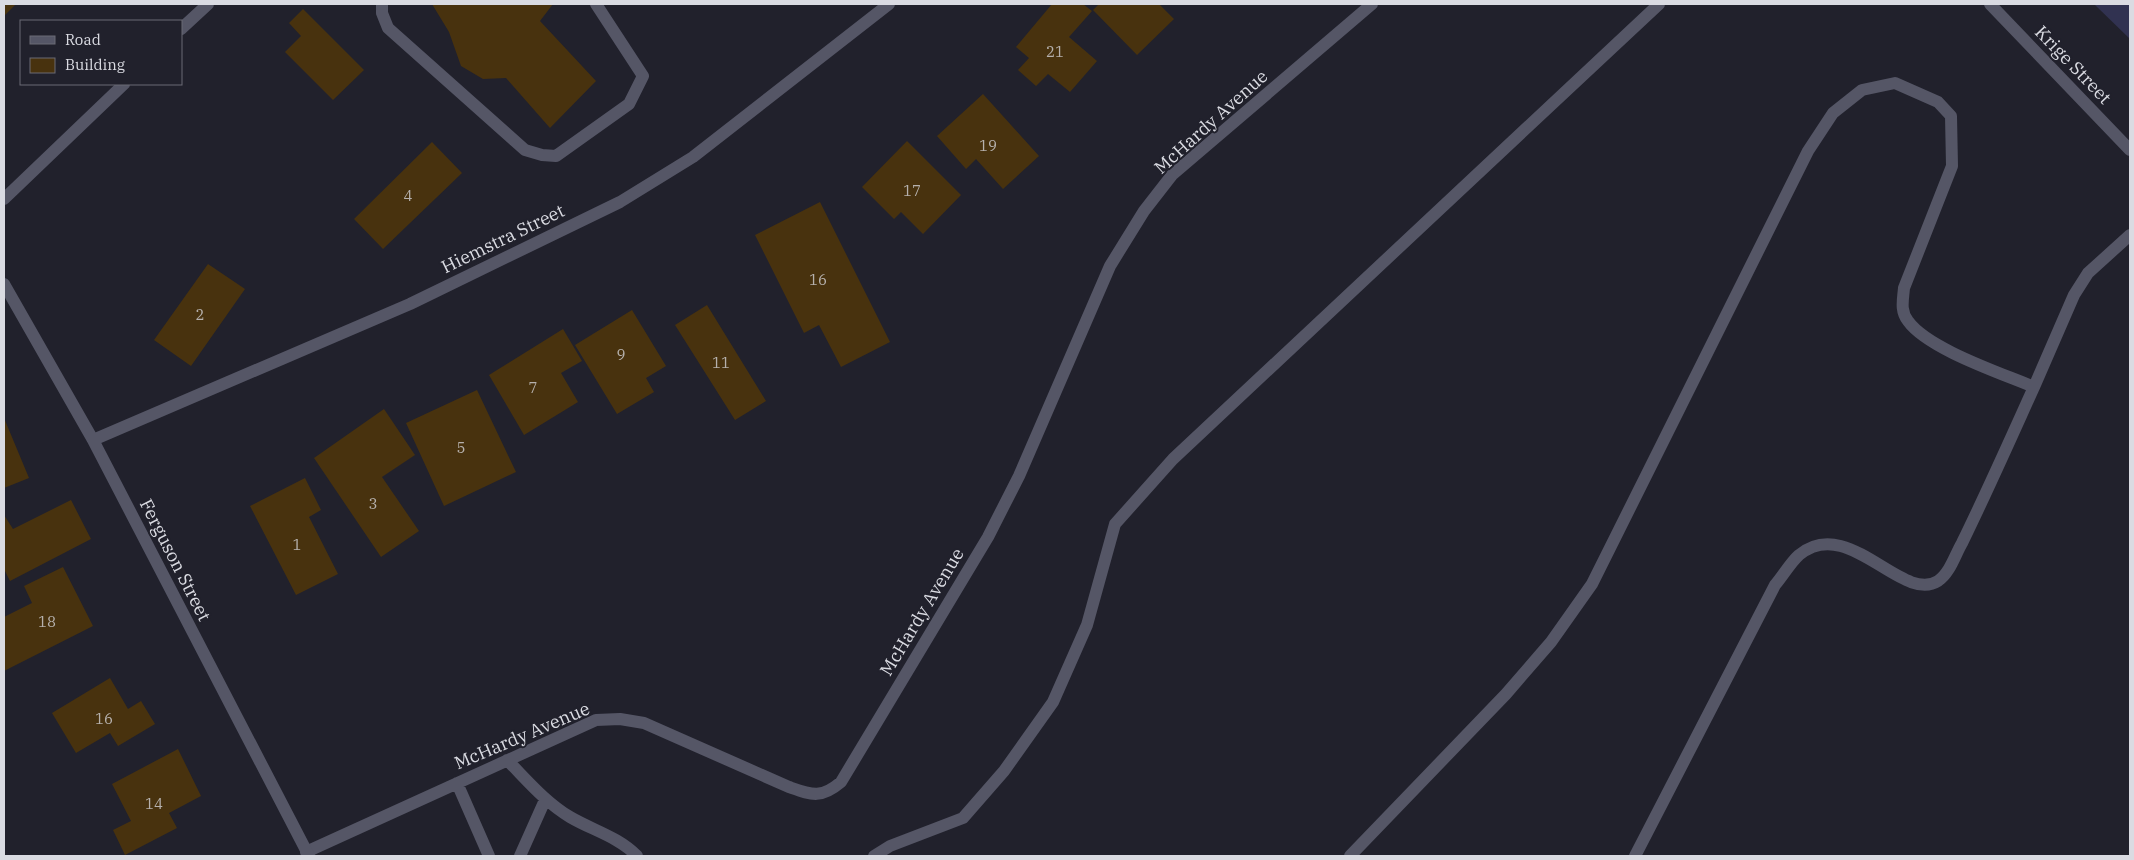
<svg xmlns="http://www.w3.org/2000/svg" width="2134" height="860" viewBox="0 0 2134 860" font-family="'IBM Plex Serif',serif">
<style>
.green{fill:#313251}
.building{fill:#48320e}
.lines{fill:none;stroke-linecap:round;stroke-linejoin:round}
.service{stroke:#555666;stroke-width:12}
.minor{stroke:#555666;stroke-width:12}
.labels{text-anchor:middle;stroke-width:4;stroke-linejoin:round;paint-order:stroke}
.number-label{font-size:15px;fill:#b6b1ad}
.street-label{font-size:18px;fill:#dadbe2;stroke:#21212c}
</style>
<rect width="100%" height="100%" fill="#21212c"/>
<path class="green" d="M2094 4H2130V39Z"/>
<path class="building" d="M4 4H16L4 16Z
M432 4H553L540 21 596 81 550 128 506 78 483 79 461 66 449 32Z
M1052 4H1083L1092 11 1069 37 1097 61 1070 92 1048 74 1036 86 1018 70 1029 58 1016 47Z
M1099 4H1159L1174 19 1137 55 1093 10Z
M303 9 364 70 333 100 285 52 301 36 289 23Z
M983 94 1039 156 1003 189 976 159 966 169 937 136Z
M907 141 961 195 923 234 901 212 894 219 862 187Z
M432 142 462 173 383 249 354 219Z
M820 202 890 342 841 367 819 325 804 333 755 235Z
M208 264 245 289 191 366 154 340Z
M707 305 766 401 735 420 675 325Z
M632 310 666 366 646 378 654 392 617 414 575 345Z
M563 329 582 361 561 373 578 402 524 435 489 375Z
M477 390 516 472 444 506 406 423Z
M384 409 415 455 382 477 419 531 381 557 314 458Z
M4 418 29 478 4 488Z
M305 478 321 510 309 517 338 574 296 595 250 506Z
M71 500 91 539 10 581 4 569V515L13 529Z
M63 567 93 626 4 671V617L32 603 24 586Z
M110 678 128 709 141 701 155 724 118 746 110 733 76 753 52 713Z
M178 749 201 796 169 813 177 828 125 855 113 830 131 821 112 784Z"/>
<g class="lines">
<path class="service" d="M382 4V13L388 28 525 150 542 155 556 156 629 104 643 76 596 4
M507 760C527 780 545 802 570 817 592 830 619 837 637 856
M457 783 489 856
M306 852 596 720 620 719 644 723 789 787C812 795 821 799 841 782L988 537 1019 476 1110 266 1144 211 1172 175 1372 4
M520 856 545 800
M1350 856 1506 694 1551 642 1592 584 1808 151 1833 113 1862 90 1895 83 1938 102 1951 116 1952 166 1904 288C1903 300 1900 311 1908 321 1928 349 2001 373 2034 387L2074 295 2088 273 2130 235
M1635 856 1775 585C1783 576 1790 563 1799 555 1848 514 1902 604 1938 581 1950 573 1955 555 1962 543 1987 492 2010 440 2034 387"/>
<path class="minor" d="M1990 4 2130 150
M181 29 208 4
M4 199 124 84
M4 284 93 440 309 856
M93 440 410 304 620 202 693 157 889 4
M874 856 890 846 963 818 1004 771 1053 702 1087 625 1115 524 1173 459 1659 4"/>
</g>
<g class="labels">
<g class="number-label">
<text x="1055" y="57">21</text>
<text x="988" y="151">19</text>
<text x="912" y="196">17</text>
<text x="408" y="201">4</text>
<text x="818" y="285">16</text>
<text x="200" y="320">2</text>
<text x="621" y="360">9</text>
<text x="721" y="368">11</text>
<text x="533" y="393">7</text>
<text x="461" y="453">5</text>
<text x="373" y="509">3</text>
<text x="297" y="550">1</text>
<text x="47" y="627">18</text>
<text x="104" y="724">16</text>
<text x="154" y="809">14</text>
</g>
<g class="street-label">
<text transform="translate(2073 65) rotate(46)" y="6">Krige Street</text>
<text transform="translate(1211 122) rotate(-42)" y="6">McHardy Avenue</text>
<text transform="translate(503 239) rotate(-26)" y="6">Hiemstra Street</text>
<text transform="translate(175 560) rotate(63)" y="6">Ferguson Street</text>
<text transform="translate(922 612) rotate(-59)" y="6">McHardy Avenue</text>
<text transform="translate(522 736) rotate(-23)" y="6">McHardy Avenue</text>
</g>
</g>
<rect width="2134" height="860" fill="none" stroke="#dadbe2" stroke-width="10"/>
<rect x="20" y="20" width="162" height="65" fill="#21212c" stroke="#6b6b75"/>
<rect x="30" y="36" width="25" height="8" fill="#555666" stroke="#6b6b75"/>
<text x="65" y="45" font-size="15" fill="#dadbe2">Road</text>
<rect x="30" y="58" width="25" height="15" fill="#48320e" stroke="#6b6b75"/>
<text x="65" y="70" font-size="15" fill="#dadbe2">Building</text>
</svg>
